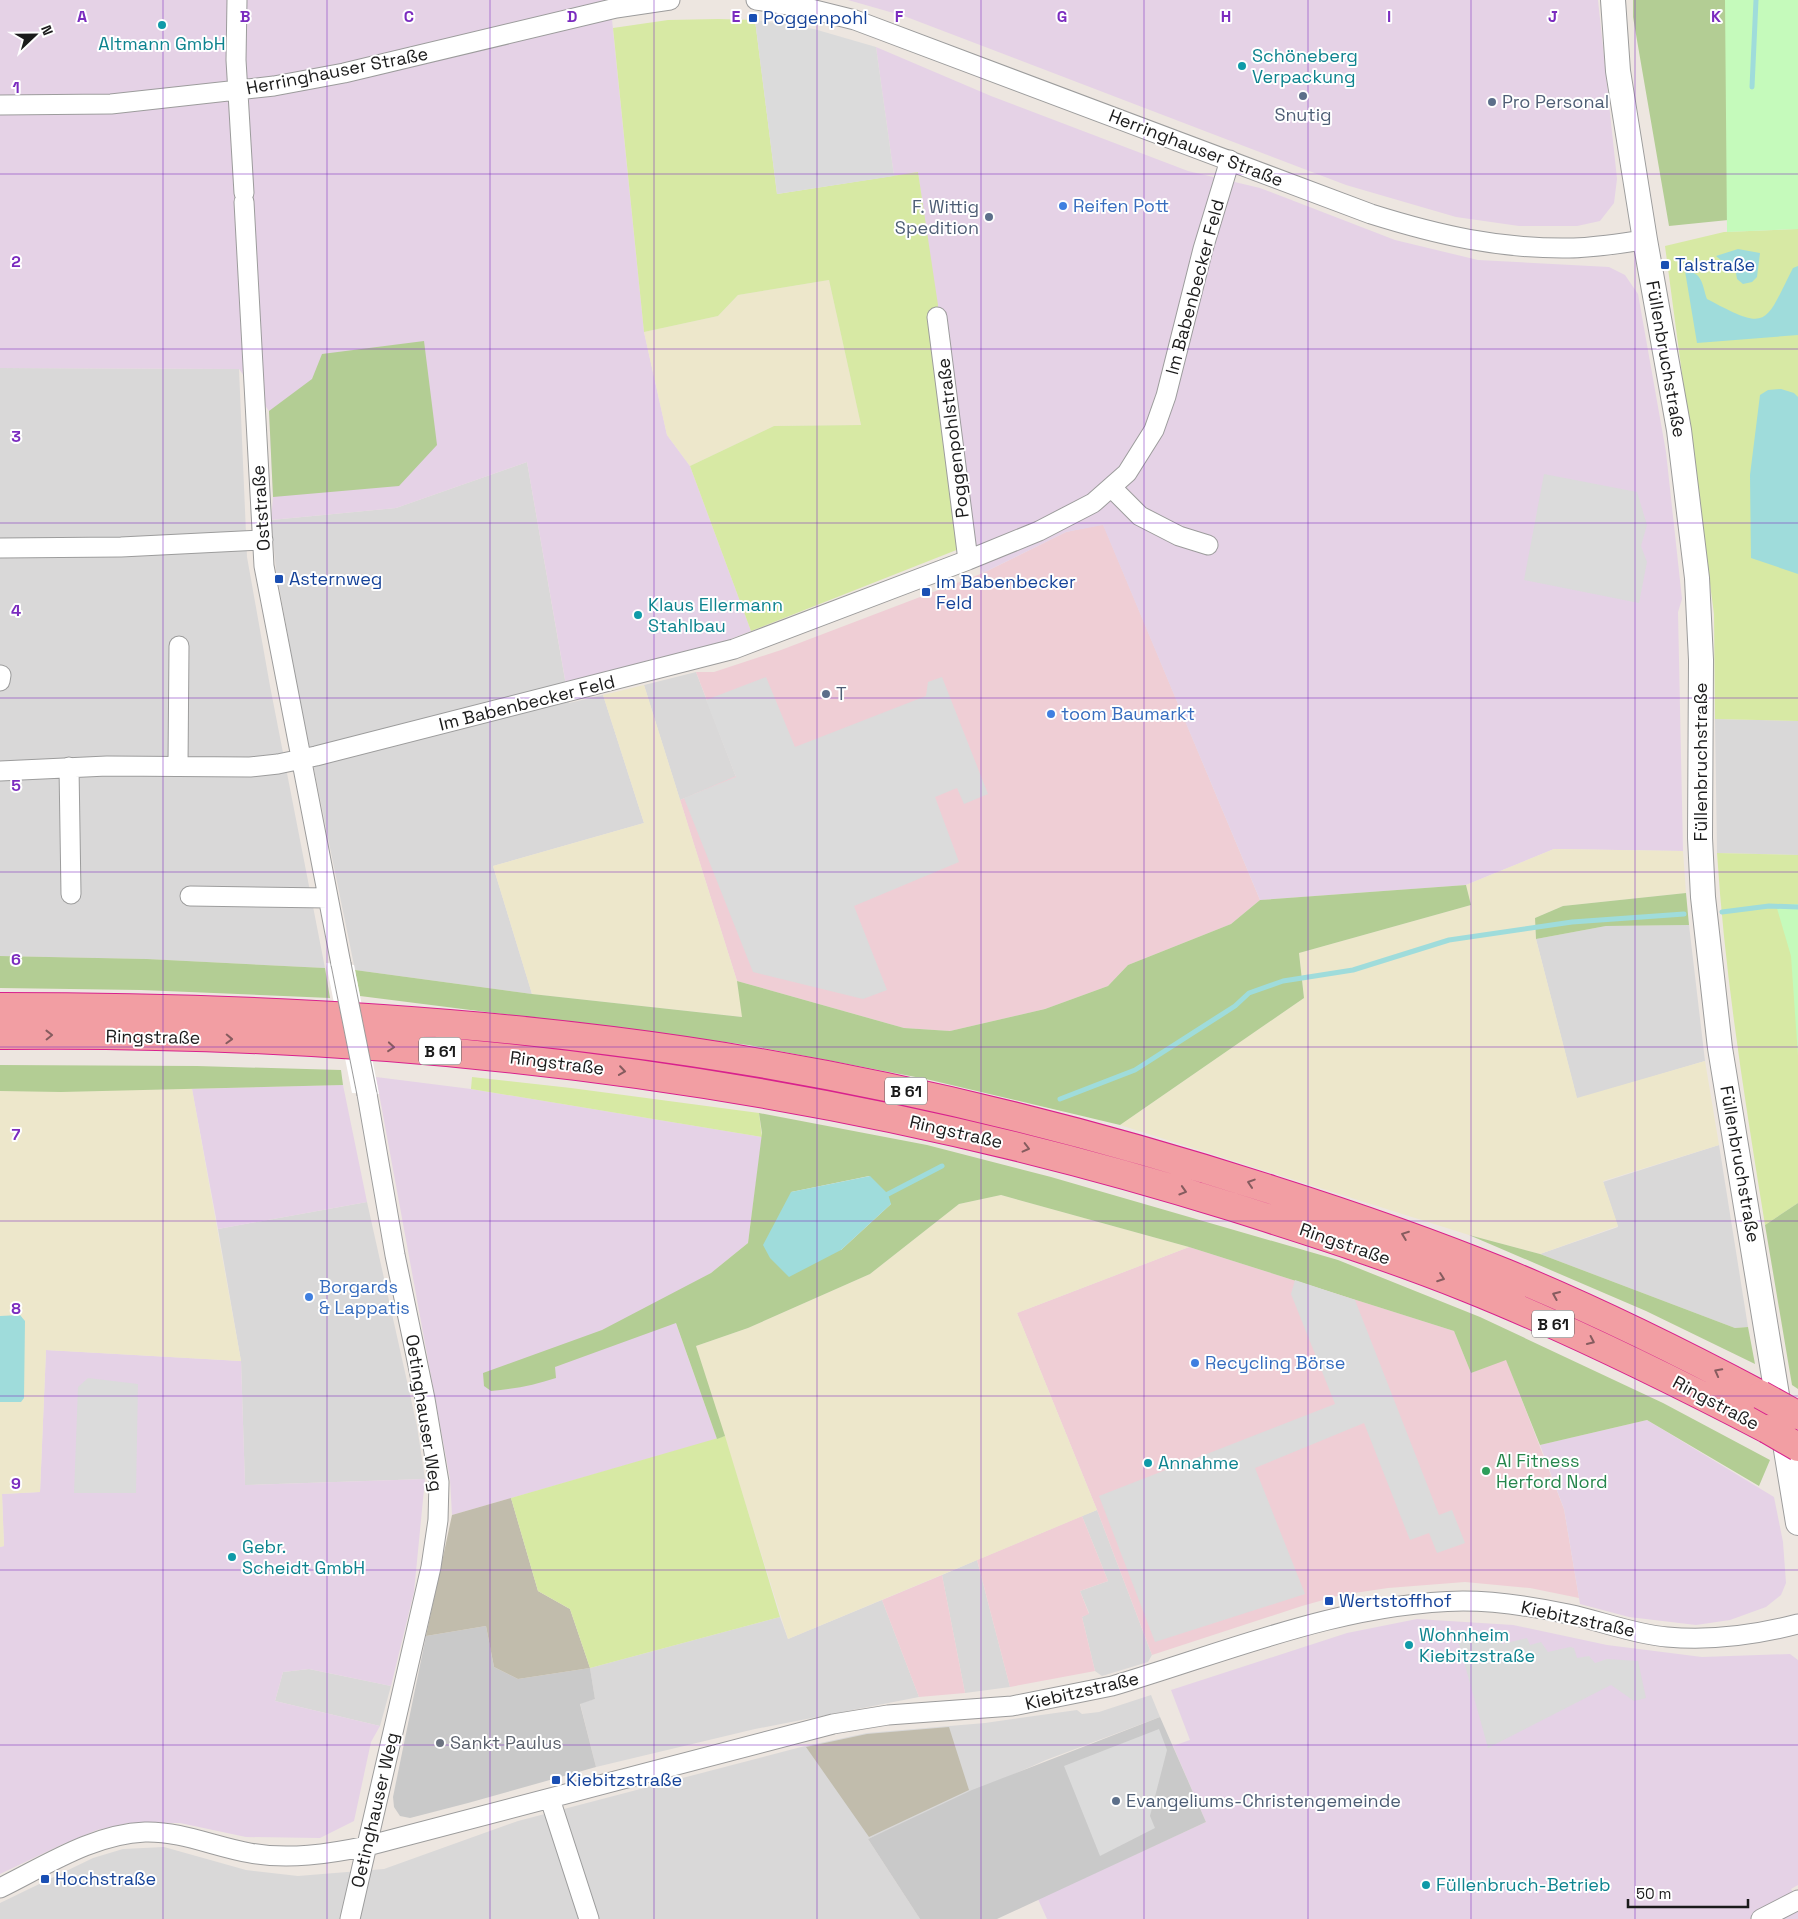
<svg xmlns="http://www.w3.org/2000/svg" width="1798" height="1919" viewBox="0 0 1798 1919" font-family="'Space Grotesk',sans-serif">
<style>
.residential{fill:#d9d8d8}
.commercial{fill:#efced5}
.industrial{fill:#e5d2e6}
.religious{fill:#c9c9c9}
.construction{fill:#c1bcac}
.farmland{fill:#ede7cb}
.grass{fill:#d7e9a4}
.forest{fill:#b3cd94;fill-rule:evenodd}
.park{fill:#c5fabb}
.parking{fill:#dbdbdb}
.water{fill:#9fdcdb}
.pier{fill:#fff}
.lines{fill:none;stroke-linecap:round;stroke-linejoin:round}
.stream{stroke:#9fdcdb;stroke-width:5}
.minor-casing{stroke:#9c9c9c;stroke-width:21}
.tertiary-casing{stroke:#9c9c9c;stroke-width:26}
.trunk-casing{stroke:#d8218d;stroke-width:30}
.minor{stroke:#fff;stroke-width:19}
.tertiary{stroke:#fff;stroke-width:24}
.trunk{stroke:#f29ea3;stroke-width:28}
.minor-bridge-casing{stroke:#9c9c9c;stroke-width:21;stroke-linecap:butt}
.trunk-bridge-casing{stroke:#d8218d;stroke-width:30;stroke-linecap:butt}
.minor-bridge{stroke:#fff;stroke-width:19}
.trunk-bridge{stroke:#f29ea3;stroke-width:28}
.oneway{stroke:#865c5f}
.grid{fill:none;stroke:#7b2cbf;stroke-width:1;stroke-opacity:0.55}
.transit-dot{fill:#1a4fb4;stroke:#fff;stroke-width:2}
.culture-dot{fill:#0f9aa8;stroke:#fff;stroke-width:2}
.service-dot{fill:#5c6f8a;stroke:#fff;stroke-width:2}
.shop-dot{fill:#3f7fe0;stroke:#fff;stroke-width:2}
.leisure-dot{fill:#2e9e5b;stroke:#fff;stroke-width:2}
.worship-dot{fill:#6b7280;stroke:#fff;stroke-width:2}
.labels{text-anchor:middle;stroke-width:4;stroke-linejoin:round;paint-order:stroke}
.shield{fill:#fff;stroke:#5f5f5f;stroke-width:1}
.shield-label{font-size:16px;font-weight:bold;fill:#1b1b1b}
.transit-label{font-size:18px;fill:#164399;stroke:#fff;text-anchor:start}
.culture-label{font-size:18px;fill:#0d838f;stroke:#fff;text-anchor:start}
.street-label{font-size:18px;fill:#1b1b1b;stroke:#fff}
.service-label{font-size:18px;fill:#4e5e75;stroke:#fff;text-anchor:start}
.shop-label{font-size:18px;fill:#366cbe;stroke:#fff;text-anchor:start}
.leisure-label{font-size:18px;fill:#27864d;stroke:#fff;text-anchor:start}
.worship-label{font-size:18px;fill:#5b616d;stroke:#fff;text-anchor:start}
.grid-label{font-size:16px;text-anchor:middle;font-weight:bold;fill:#7b2cbf;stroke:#fff;stroke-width:4;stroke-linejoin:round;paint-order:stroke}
</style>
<rect width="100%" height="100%" fill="#ede6e0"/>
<path class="residential" d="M0 368 239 369 247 557 270 686 325 968 147 959 0 956Z
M527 462 569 703 603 695 644 823 493 866 532 994 355 970 298 691 276 570 271 520 396 508Z
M696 672 736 777 680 800 644 685Z
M1715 719 1798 721V855L1717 853Z
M1689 925 1705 1061 1577 1099 1536 939 1606 926Z
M1719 1145 1748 1327 1735 1328 1540 1254 1618 1227 1603 1182Z
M367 1202 417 1426 425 1479 245 1485 241 1361 218 1229Z
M1097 1510 1152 1655 1148 1662 1102 1676 1095 1671 1082 1617 1089 1613 1080 1591 1108 1581 1082 1516Z
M977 1560 1010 1687 965 1693 942 1575Z
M882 1600 919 1697 755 1729 596 1767 580 1703 595 1699 590 1668 780 1617 788 1639Z
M309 1669 391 1686 380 1726 275 1701 283 1672Z
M1151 1695 1160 1717 1046 1760 868 1839 920 1919H0V1903L93 1858 123 1849 164 1847 246 1870 298 1876 384 1869 518 1821 801 1747 867 1733 985 1723 1077 1710 1082 1714 1099 1712Z"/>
<path class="commercial" d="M1103 524 1260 900 1231 924 1128 965 1108 986 1045 1009 950 1031 904 1028 737 981 680 800 736 776 696 672H714L781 650 983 573 1066 532Z
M1189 1247 1454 1331 1471 1373 1506 1359 1564 1509 1579 1598 1530 1588 1465 1582 1388 1588 1341 1595 1302 1606 1152 1655 1097 1510 1017 1313Z
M1082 1516 1108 1581 1080 1591 1089 1614 1082 1617 1095 1671 1010 1687 977 1560Z
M942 1575 965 1693 919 1697 882 1600Z"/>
<path class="industrial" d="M0 0H610L644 332 667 435 690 466 751 631 723 642 566 685 527 462 396 508 271 520 273 497 269 411 239 369 0 368Z
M848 0H1598L1617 179 1614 203 1600 221 1577 226H1519L1456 217 1346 185 904 16Z
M876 47 991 96 1188 171 1260 188 1395 240 1478 260 1609 267 1625 275 1638 294 1666 452 1682 599 1678 612 1683 851 1554 849 1466 885 1260 900 1103 525 1066 532 983 573 970 538 918 173 894 176Z
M376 1077 471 1089 762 1137 748 1243 711 1273 667 1298 717 1439 452 1515 450 1479Z
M343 1085 367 1202 218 1229 192 1089Z
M46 1350 241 1361 245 1485 425 1479 414 1592 391 1686 309 1669 283 1672 275 1701 380 1726 371 1742 354 1821 320 1838 246 1837 180 1823H128L97 1830 63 1844 0 1874V1547L4 1546 2 1494 40 1492Z
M1647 1420 1774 1497 1783 1542 1786 1583 1781 1595 1766 1607 1730 1620 1696 1625 1629 1617 1580 1604 1564 1509 1540 1445Z
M1417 1619 1513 1625 1607 1645 1702 1657 1790 1654 1798 1660V1885L1791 1889 1798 1898V1919H1047L1038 1899 1206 1822 1173 1746 1190 1740 1171 1690 1347 1633Z"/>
<path class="religious" d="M486 1626 494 1667 518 1679 590 1668 595 1699 580 1704 596 1767 468 1803 410 1818 400 1816 394 1807 393 1797 426 1636Z
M1160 1717 1206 1822 997 1919H920L868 1839 972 1790Z"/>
<path class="construction" d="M511 1498 538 1591 570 1609 590 1668 518 1679 494 1667 486 1626 426 1636 452 1515Z
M949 1727 969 1790 869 1837 806 1747 867 1734Z"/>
<path class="farmland" d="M829 280 861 425 774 426 690 466 667 435 644 332 718 316 738 295Z
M644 685 737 981 743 1017 532 994 493 866 644 823 603 695Z
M1554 849 1683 851 1686 893 1563 906 1535 918 1536 939 1577 1098 1705 1061 1719 1145 1603 1181 1618 1226 1540 1254 1469 1235 1120 1125 1304 998 1299 953 1471 905 1466 885Z
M192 1089 241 1361 46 1350 40 1492 2 1494 4 1546 0 1547V1091Z
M1001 1195 1189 1247 1017 1313 1097 1510 788 1639 696 1346 748 1328 870 1274 959 1204Z"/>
<path class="grass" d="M718 19 755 20 777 194 918 172 938 305 934 330 959 549 751 631 690 466 774 426 861 425 829 280 738 295 718 316 644 332 613 28 668 20Z
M1798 229V721L1715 719 1714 614 1665 246 1724 232Z
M1717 853 1798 855V1203L1765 1225C1745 1101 1725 978 1717 853Z
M472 1077 571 1088 759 1113 762 1137 471 1089Z
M725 1436 780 1617 590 1668 570 1609 538 1591 511 1498Z"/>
<path class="forest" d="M1633 0H1798V213L1669 226 1633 17Z
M424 341 437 445 399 486 273 497 269 411 312 379 322 354Z
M1466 885 1471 905 1299 953 1304 998 1120 1125 926 1079 748 1045 360 996 355 970 532 994 742 1017 737 981 904 1028 950 1031 1045 1009 1108 986 1128 965 1231 924 1260 900Z
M1686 893 1689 925 1606 926 1536 939 1535 918 1563 906Z
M0 956 147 959 325 968 330 998 141 990 0 988Z
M0 1065 197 1066 341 1070 343 1085 61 1092 0 1091Z
M759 1113 927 1145 1051 1177 1338 1260 1480 1317 1663 1403 1770 1460 1759 1486 1647 1420 1540 1445 1506 1360 1471 1373 1454 1331 1189 1247 1001 1195 959 1204 870 1274 748 1328 696 1346 725 1436 717 1439 676 1323 555 1367 556 1378C535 1385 514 1389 491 1391L484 1386 483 1373 602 1330 711 1273 748 1243 762 1133ZM869 1176 891 1204 841 1250 791 1192Z
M1798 1203V1389L1792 1385 1765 1225Z
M1469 1235 1540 1254 1735 1328 1748 1327 1755 1364 1646 1311Z"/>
<path class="park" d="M1725 0H1798V229L1727 232Z
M1798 904V1056L1791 956 1776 905Z"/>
<path class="parking" d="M755 20 814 29 876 47 894 176 777 194Z
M1544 474 1637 492 1647 525 1641 546 1647 562 1639 603 1524 580Z
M766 677 795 747 926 696 928 682 942 677 988 794 964 804 957 788 935 797 959 862 854 906 887 990 863 999 753 972 684 798 736 777 706 700Z
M1295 1280 1355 1300 1439 1515 1452 1510 1465 1543 1437 1553 1429 1533 1410 1540 1364 1423 1255 1468 1305 1594 1155 1642 1099 1496 1335 1404 1291 1294Z
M88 1378 138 1384 136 1493H74L78 1387Z
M1456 1633 1495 1635 1502 1644 1527 1638 1530 1645 1541 1642 1548 1652 1570 1647 1574 1648 1577 1658 1589 1656 1595 1663 1607 1659 1638 1661 1646 1698 1634 1701 1611 1685 1488 1748Z
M1159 1729 1167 1750 1150 1816 1155 1828 1100 1856 1064 1766Z"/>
<path class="water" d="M1738 249 1760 253 1757 277 1752 282 1743 284 1737 279 1736 273 1716 256Z
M1798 266V335L1697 343 1685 271C1703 272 1702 285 1707 299 1769 332 1764 325 1793 268Z
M1781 389 1794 393 1798 397V574L1751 558 1750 475 1760 395 1768 390Z
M870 1176 888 1194 891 1204 841 1250 789 1277 770 1258 763 1245 791 1192Z
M20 1315 25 1321 24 1398 21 1402H0V1316Z"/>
<path class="pier" d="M326 963 354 965 379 1094 352 1093Z"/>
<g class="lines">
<path class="stream" d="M1752 87 1756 0
M1722 912 1769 906 1798 907
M1060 1099 1135 1070 1235 1006 1249 993 1283 981 1353 970 1449 940 1572 922 1684 914
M888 1194 942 1166"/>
<g class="minor-casing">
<path id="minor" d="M237 0 236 60 244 193
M756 0 807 8 855 20 1371 214C1438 235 1499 249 1569 248 1594 248 1620 243 1645 240
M0 105 111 104 274 86 344 73 616 8 670 0
M244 202 264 566 341 964
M937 317 968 560
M1112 488 1140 516 1179 536 1208 545
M0 548 121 547 263 540
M0 681 1 675
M178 766 179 646
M69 767 71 894
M0 771 107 766 250 767 278 764 316 756 734 649 968 560 1039 531 1093 503 1127 473 1154 430 1166 396 1203 249 1230 160
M190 896 328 898
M550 1799 589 1919
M0 1888C45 1866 93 1834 145 1832 181 1831 215 1847 250 1853 288 1860 329 1854 367 1846L833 1724 888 1715 1012 1706 1112 1686C1227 1652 1341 1603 1463 1601 1498 1601 1535 1607 1568 1614 1601 1621 1633 1634 1667 1637 1711 1641 1756 1635 1798 1624
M350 1919 431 1567 438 1520 439 1482 425 1399 395 1255 367 1094
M1761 1919 1798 1900"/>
</g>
<g class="tertiary-casing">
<path id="tertiary" d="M1613 0 1618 71 1645 240 1679 430 1697 578 1701 660 1700 838 1703 897 1720 1048 1798 1523"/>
</g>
<g class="trunk-casing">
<path id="trunk" d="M0 1007C205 1007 409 1015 612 1041 836 1069 1058 1121 1272 1190 1351 1215 1429 1242 1505 1273 1593 1309 1678 1351 1761 1395
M0 1035C418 1030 834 1082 1233 1207 1312 1232 1391 1257 1468 1288 1570 1329 1669 1378 1767 1429"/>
</g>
<use href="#minor" class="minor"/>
<use href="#tertiary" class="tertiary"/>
<use href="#trunk" class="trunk"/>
<g class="minor-bridge-casing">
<path id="minor-bridge" d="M341 964 367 1094"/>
</g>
<g class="trunk-bridge-casing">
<path id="trunk-bridge" d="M1761 1395 1797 1415
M1767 1429 1798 1447"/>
</g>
<use href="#minor-bridge" class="minor-bridge"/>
<use href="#trunk-bridge" class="trunk-bridge"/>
</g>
<defs><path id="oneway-chevron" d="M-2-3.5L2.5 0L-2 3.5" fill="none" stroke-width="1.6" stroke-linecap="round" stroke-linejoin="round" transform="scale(1.25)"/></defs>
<g class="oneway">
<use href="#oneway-chevron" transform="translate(49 1035) rotate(-1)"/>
<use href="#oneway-chevron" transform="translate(229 1039) rotate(2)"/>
<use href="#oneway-chevron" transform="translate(391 1047) rotate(5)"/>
<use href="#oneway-chevron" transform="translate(622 1071) rotate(8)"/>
<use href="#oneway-chevron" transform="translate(1026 1148) rotate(14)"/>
<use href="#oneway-chevron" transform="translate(1251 1183) rotate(-162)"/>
<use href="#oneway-chevron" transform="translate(1183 1191) rotate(17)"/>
<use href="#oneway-chevron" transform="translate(1405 1235) rotate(-159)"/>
<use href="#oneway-chevron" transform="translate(1441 1278) rotate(20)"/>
<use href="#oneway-chevron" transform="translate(1556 1295) rotate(-157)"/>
<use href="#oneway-chevron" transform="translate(1591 1341) rotate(25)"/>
<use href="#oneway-chevron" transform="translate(1718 1372) rotate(-152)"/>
</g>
<path class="grid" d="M163 0V1919M327 0V1919M490 0V1919M654 0V1919M817 0V1919M981 0V1919M1144 0V1919M1308 0V1919M1471 0V1919M1635 0V1919M0 174H1798M0 349H1798M0 523H1798M0 698H1798M0 872H1798M0 1047H1798M0 1221H1798M0 1396H1798M0 1570H1798M0 1745H1798"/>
<g class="transit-dot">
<rect x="748" y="13" width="10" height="10" rx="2.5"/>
<rect x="1660" y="260" width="10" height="10" rx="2.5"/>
<rect x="274" y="574" width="10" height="10" rx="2.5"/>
<rect x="921" y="587" width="10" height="10" rx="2.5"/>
<rect x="1324" y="1596" width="10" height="10" rx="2.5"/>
<rect x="551" y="1775" width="10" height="10" rx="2.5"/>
<rect x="40" y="1874" width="10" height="10" rx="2.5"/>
</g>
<g class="culture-dot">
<circle cx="162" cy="25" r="5"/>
<circle cx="1242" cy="66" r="5"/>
<circle cx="638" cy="615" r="5"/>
<circle cx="1148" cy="1463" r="5"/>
<circle cx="232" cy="1557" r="5"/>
<circle cx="1409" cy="1645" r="5"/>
<circle cx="1426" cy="1885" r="5"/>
</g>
<g class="service-dot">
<circle cx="1303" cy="96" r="5"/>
<circle cx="1492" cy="102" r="5"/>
<circle cx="989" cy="217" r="5"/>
<circle cx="826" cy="694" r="5"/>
<circle cx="1116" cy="1801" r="5"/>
</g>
<g class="shop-dot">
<circle cx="1063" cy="206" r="5"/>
<circle cx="1051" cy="714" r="5"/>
<circle cx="309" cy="1297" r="5"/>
<circle cx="1195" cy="1363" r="5"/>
</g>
<circle class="leisure-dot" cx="1486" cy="1471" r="5"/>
<circle class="worship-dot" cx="440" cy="1743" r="5"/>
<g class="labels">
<g class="shield">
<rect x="419" y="1037.5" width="42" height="27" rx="4"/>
<rect x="885" y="1077.5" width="42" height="27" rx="4"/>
<rect x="1532" y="1310.5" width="42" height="27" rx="4"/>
</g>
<g class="shield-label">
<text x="440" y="1057">B 61</text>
<text x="906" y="1097">B 61</text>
<text x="1553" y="1330">B 61</text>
</g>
<g class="transit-label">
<text x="763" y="24">Poggenpohl</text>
<text x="1675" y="271">Talstraße</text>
<text x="289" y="585">Asternweg</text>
<text x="936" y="588">Im Babenbecker<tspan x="936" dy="21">Feld</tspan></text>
<text x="1339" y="1607">Wertstoffhof</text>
<text x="566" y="1786">Kiebitzstraße</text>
<text x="55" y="1885">Hochstraße</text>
</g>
<g class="culture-label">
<text x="162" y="50" text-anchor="middle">Altmann GmbH</text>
<text x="1252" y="62">Schöneberg<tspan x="1252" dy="21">Verpackung</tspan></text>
<text x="648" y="611">Klaus Ellermann<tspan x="648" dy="21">Stahlbau</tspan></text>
<text x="1158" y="1469">Annahme</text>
<text x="242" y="1553">Gebr.<tspan x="242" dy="21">Scheidt GmbH</tspan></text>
<text x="1419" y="1641">Wohnheim<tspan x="1419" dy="21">Kiebitzstraße</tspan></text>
<text x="1436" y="1891">Füllenbruch-Betrieb</text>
</g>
<g class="street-label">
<text transform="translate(337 71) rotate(-11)" y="6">Herringhauser Straße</text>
<text transform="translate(1196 148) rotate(21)" y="6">Herringhauser Straße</text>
<text transform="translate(1195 287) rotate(-75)" y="6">Im Babenbecker Feld</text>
<text transform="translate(1666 359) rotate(80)" y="6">Füllenbruchstraße</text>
<text transform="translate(953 438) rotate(-97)" y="6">Poggenpohlstraße</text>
<text transform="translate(261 508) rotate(-94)" y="6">Oststraße</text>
<text transform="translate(527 703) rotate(-14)" y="6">Im Babenbecker Feld</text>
<text transform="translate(1701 762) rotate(-90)" y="6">Füllenbruchstraße</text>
<text transform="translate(153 1037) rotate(1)" y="6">Ringstraße</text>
<text transform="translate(557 1063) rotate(7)" y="6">Ringstraße</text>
<text transform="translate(956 1132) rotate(13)" y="6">Ringstraße</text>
<text transform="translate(1740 1164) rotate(80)" y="6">Füllenbruchstraße</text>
<text transform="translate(1345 1244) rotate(19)" y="6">Ringstraße</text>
<text transform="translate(1716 1403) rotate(28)" y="6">Ringstraße</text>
<text transform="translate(424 1413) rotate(81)" y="6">Oetinghauser Weg</text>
<text transform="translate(1578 1619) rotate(12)" y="6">Kiebitzstraße</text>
<text transform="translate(1082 1691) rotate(-13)" y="6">Kiebitzstraße</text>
<text transform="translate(375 1810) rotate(-77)" y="6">Oetinghauser Weg</text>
</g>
<g class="service-label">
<text x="1502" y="108">Pro Personal</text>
<text x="1303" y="121" text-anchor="middle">Snutig</text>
<text x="979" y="213" text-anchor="end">F. Wittig<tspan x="979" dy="21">Spedition</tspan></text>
<text x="836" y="700">T</text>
<text x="1126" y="1807">Evangeliums-Christengemeinde</text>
</g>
<g class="shop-label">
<text x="1073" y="212">Reifen Pott</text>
<text x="1061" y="720">toom Baumarkt</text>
<text x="319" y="1293">Borgards<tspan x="319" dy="21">&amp; Lappatis</tspan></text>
<text x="1205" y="1369">Recycling Börse</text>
</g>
<g class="leisure-label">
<text x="1496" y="1467">AI Fitness<tspan x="1496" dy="21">Herford Nord</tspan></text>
</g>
<g class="worship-label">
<text x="450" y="1749">Sankt Paulus</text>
</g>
</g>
<g class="grid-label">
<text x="82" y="22">A</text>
<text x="245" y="22">B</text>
<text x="409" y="22">C</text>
<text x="572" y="22">D</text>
<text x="736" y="22">E</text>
<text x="899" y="22">F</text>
<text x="1062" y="22">G</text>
<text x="1226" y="22">H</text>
<text x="1389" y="22">I</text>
<text x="1553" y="22">J</text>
<text x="1716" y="22">K</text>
<text x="16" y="93">1</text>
<text x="16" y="267">2</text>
<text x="16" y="442">3</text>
<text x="16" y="616">4</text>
<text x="16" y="791">5</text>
<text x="16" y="965">6</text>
<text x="16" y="1140">7</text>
<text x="16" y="1314">8</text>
<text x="16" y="1489">9</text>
</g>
<g transform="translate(35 35) rotate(68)" stroke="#ffffff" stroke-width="4" paint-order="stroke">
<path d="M0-4L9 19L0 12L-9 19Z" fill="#1b1b1b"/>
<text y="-8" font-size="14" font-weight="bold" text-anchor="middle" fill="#1b1b1b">N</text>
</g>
<path d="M1628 1899v8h120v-8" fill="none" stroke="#1b1b1b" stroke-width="2.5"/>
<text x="1636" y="1899" font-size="15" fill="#1b1b1b" stroke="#ffffff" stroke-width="4" paint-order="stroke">50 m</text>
</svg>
